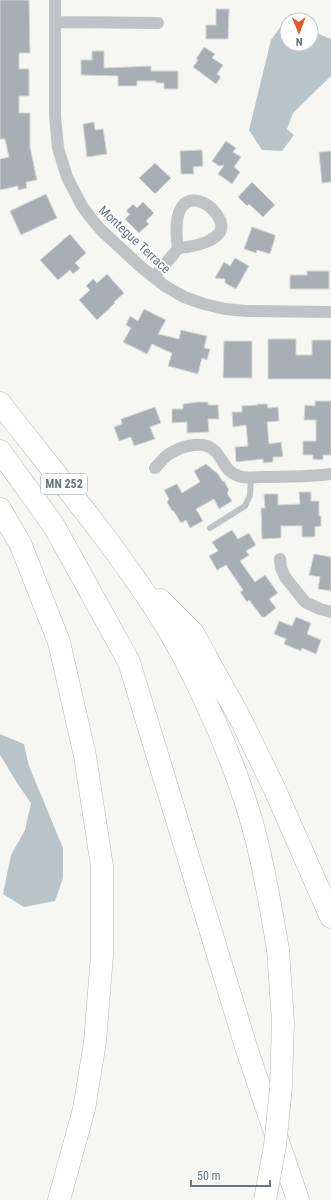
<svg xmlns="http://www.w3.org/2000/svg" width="331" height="1200" viewBox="0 0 331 1200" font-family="'Roboto Condensed',sans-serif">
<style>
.water{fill:#b9c4c9}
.building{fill:#a7afb5;stroke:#d7d7d5}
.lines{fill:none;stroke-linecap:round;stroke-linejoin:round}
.motorway-casing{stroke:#b4b7ba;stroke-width:23}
.service{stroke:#bfc3c6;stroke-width:6}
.minor{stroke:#bfc3c6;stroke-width:12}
.motorway{stroke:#fff;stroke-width:22}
.motorway-bridge-casing{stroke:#b4b7ba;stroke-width:23;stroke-linecap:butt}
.motorway-bridge{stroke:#fff;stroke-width:22}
.labels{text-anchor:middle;stroke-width:4;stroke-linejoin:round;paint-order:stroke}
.shield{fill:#fff;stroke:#939ea8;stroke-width:1}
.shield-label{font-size:12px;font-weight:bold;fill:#657583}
.street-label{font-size:13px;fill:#657583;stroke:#fff}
</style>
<rect width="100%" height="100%" fill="#f6f6f2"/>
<path class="water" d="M285 21H287V44H311V31L331 39V76L293 113 287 129 294 135 282 151 262 150 249 130 271 40Z
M0 734 24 744 29 766 63 848V878L55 901 24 907 3 894 11 855 25 830 31 803 19 786 0 755Z"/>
<path class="building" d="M0 0H29L30 53H19V69H29V96H19V113H30V147L37 180 26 182 27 188 18 190V186L0 190V159L9 157 5 139H0Z
M216 9H229L228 39H206V25H216Z
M204 47 215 54 212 58 223 65 217 74 221 77 216 84 193 67 198 60 196 59Z
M92 51H104V68L151 66V71H178V89H164V83H156V81H137V86H118V76L81 75V60H92Z
M94 122 95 130 103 129 107 154 87 157 83 124Z
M226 141 236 148 233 152 241 157 234 167 240 172 232 184 218 174 224 165 219 166 212 161Z
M202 150 203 166 193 167 194 174H181L180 151Z
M331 151V182L322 183 319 152Z
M155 163 171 178 155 194 139 178Z
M252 182 275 205 263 217 249 204 247 206 238 197Z
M46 194 57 218 21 235 10 211Z
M143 202 154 213 146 221 149 224 139 233 125 219 130 214 126 211 133 204 137 208Z
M252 227 275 235V238L270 254 257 250 256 253 244 249Z
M70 234 86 253 75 263 80 268 73 274 70 270 58 280 40 260Z
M235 258 249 266 236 289 225 283V279L215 278 224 262 230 266Z
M307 271H329V289H290V275H307Z
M107 274 124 293 114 302 115 303 97 320 79 300 90 290 86 286 93 279 97 283Z
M144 309 166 320 158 334 179 339 181 330 207 336 204 348 210 349 207 360 202 358 198 374 168 366 172 353 167 351 152 344 147 354 123 342 131 328 126 325 130 316 138 321Z
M268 339H296V355H312V340H331V379H268Z
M224 341H252V378H223Z
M315 401H331V455H323V460L313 459V455H303V441H316V420H304L305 405 315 406Z
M198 402H208V405H218L219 419H208L209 432 187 433V422L172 423V409H183V404Z
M257 404H267L268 408 278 407 279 421 267 422 269 444 281 442 283 457H273V462L263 463V459L236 462 235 447 248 446 246 425 233 427 232 412H242V406L257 405Z
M155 407 161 423 150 427 155 439 134 446 131 437 119 441 114 427 122 424 121 419Z
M206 464 218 474 223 482 224 481 229 490 227 493 232 501 219 509 214 499 196 509 203 521 190 528 186 520 181 523 173 510 172 511 167 502 169 499 164 490 177 484 182 493 200 482 194 471Z
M299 492H311V501H319V516H321V526L315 527V537H302V526H281V538L262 539 261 508H265L264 494H278V505L300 504Z
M232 530 238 539 249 533 256 545 246 551 249 555 240 561 255 582 265 575 278 593 269 599 276 608 265 617H262L249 600 247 602 240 592 243 590 226 565 217 570 209 556 218 551 212 542Z
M314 554 331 557V591L318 589 320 577 309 575Z
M296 617 311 623 307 634 321 640 316 654 302 648 301 651 284 644 286 639 274 634 279 621 292 626Z"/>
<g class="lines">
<g class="motorway-casing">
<path id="motorway" d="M0 403C54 473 112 541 160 616 176 641 190 668 203 696 225 743 245 792 257 842 266 878 272 914 278 950
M0 451 54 526 129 662 246 1047 298 1200
M0 509 20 543 59 642 85 756 102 866V955L95 1042 84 1109 59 1200
M160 600 193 633 241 720 275 790 331 917"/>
</g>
<path class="service" d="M210 528 245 506 250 495 251 477"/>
<path class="minor" d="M55 0V116L58 148 67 177 82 206 91 218 101 230 141 267 165 286 184 297 204 304 225 309 246 311 331 312
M55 22 158 23
M154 277C160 270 166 263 172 256 174 254 176 250 178 249 180 248 185 247 187 247 198 245 213 242 220 232 231 211 166 165 178 249
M155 468C158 465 162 460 165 457 178 447 203 438 216 452 225 462 225 473 242 477 248 478 256 477 263 477 286 477 308 477 331 474
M280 559 281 568 285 577 305 602 320 609 331 612"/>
<use href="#motorway" class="motorway"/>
<g class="motorway-bridge-casing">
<path id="motorway-bridge" d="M265 1200 275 1146 281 1087 283 1022 278 950"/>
</g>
<use href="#motorway-bridge" class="motorway-bridge"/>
</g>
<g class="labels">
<rect class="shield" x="41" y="474" width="46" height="20" rx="3"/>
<g class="shield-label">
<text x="64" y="488">MN 252</text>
</g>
<g class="street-label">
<text transform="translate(135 239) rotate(43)" y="5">Montegue Terrace</text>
</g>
</g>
<g transform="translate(299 32) rotate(179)"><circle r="19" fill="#ffffff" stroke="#c1c8cd"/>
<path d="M0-3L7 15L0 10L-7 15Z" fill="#e15927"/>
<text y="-6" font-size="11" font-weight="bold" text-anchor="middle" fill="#657583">N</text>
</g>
<path d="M191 1180v6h79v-6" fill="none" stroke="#657583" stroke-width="2"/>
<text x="197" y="1180" font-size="12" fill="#657583" stroke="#ffffff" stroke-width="3" paint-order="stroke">50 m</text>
</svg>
